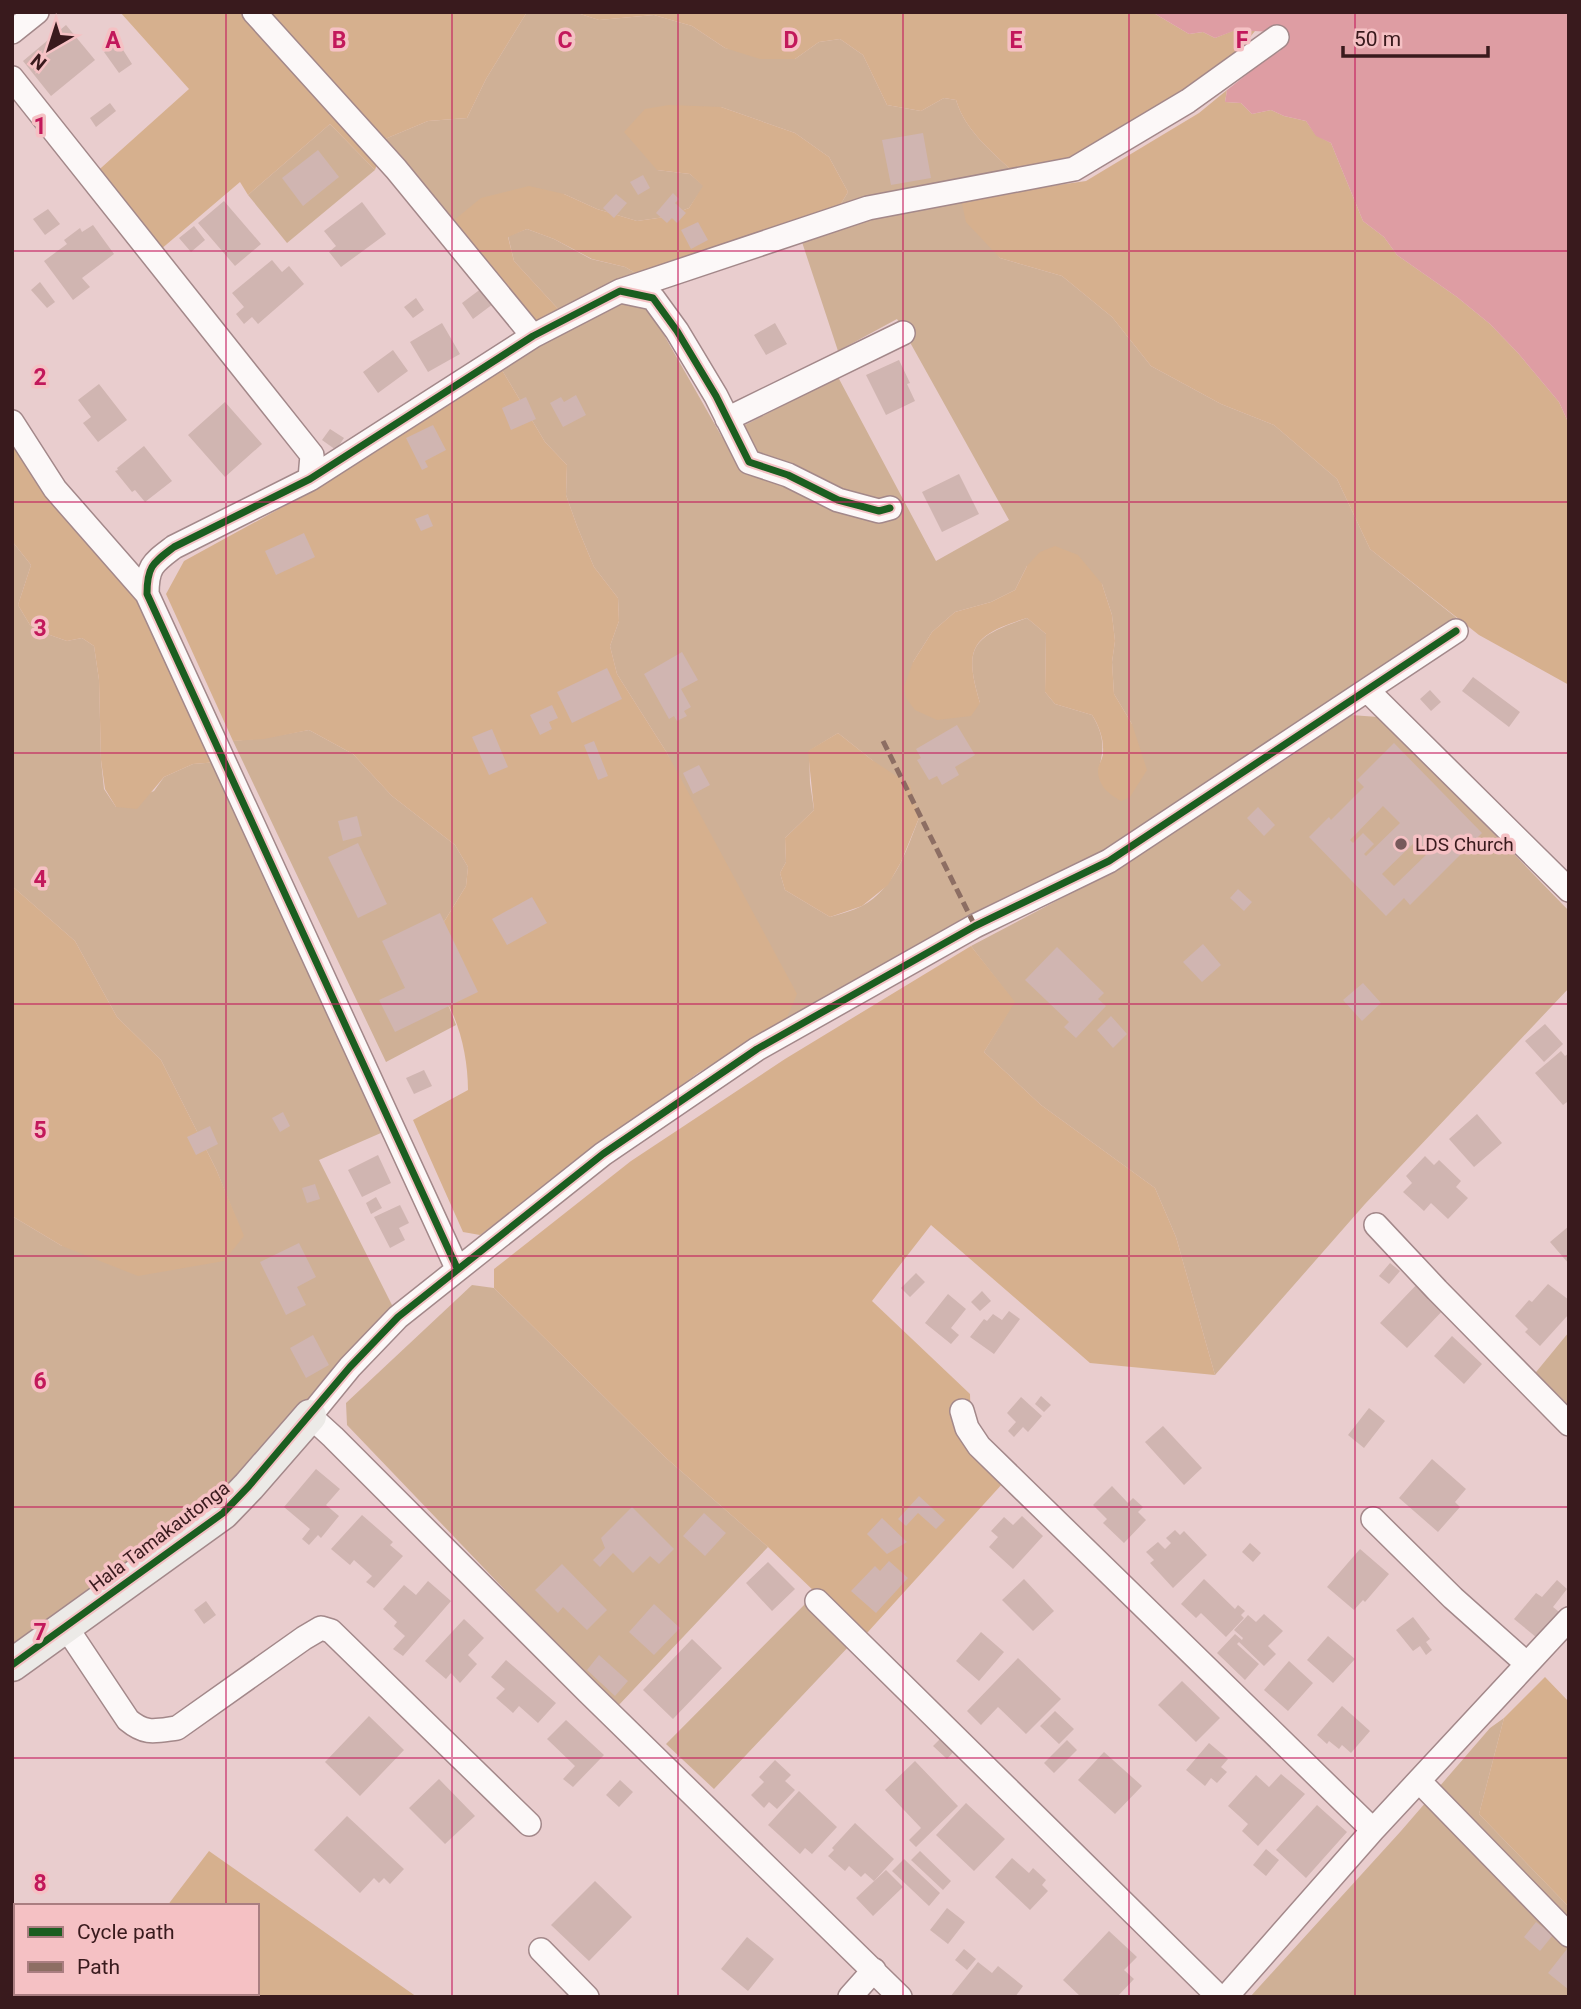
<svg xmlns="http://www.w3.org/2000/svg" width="1581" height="2009" viewBox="0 0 1581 2009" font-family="Roboto,sans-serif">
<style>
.green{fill:#cfb096;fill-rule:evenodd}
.forest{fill:#d6b08e}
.water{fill:#de9da3}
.building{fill:#d0b5b1;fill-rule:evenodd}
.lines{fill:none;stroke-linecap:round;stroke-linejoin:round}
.street-casing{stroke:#a3888a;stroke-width:26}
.secondary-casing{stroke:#a3888a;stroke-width:35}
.street{stroke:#fcf8f8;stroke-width:23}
.secondary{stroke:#eceae7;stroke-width:32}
.quiet{stroke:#8d6e63;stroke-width:5;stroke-dasharray:10 5;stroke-linecap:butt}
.cycleway-casing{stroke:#f5c1c4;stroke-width:11}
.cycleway{stroke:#1b5e20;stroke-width:7}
.grid{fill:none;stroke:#c2185b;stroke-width:2;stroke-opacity:0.55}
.poi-dot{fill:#77595b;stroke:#f5c1c4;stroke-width:2.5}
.labels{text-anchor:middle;stroke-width:7;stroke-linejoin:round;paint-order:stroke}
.poi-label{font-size:19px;fill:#391a1d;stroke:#f5c1c4;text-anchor:start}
.street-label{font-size:19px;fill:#391a1d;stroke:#f5c1c4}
.grid-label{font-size:23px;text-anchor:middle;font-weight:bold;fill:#c2185b;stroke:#f5c1c4;stroke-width:7;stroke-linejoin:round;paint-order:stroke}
</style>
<rect width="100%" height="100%" fill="#e9cdce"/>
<path class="green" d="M527 12H574L599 20 654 15 692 26 725 48 795 59 819 42 840 39 863 55 887 105 921 111 944 98 956 100C966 132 991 150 1014 173L839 207 848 192 829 157 795 133 721 107 657 170 690 174 704 186 689 208 665 217 637 221 597 209 564 194 447 226 381 152 385 139 428 121 467 118 486 79Z
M330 124 375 170 287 243 248 195Z
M961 199 1000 258 1062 276 1112 317 1151 366 1221 404 1274 425 1337 479 1370 549 1458 619 1355 683 1280 737 1104 851 786 1020 667 753 617 674 610 646 619 621 618 598 594 567 577 526 566 495 567 465 545 442 502 370 535 344 622 297 647 305 722 437 838 377 936 561 1009 520 897 319 838 351 801 239 871 216ZM1027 566 1102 584 1112 615 1115 641 1112 662 1114 694 1132 724 1098 771C1105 749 1104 735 1092 715L1055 704 1045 692 1046 634 1027 618C972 637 963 646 980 703L913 662 932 632 955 612 991 602 1015 590ZM838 733 872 760 919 818C906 851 895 888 862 906 852 911 840 914 830 917L785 890 780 873 786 862 785 838 814 810 810 783 809 751Z
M527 229 554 239 591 259 625 267 639 275 560 311 514 261 508 236Z
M12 541 31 565 18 605 30 625 47 634 67 641 82 638 94 646 99 680 101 760 104 789 116 807 154 791 164 777 193 764 218 762 390 1129 319 1160 393 1307 256 1472 12 1647V1216L62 1246 243 1236 216 1169 161 1060 117 1017 75 941 12 886Z
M1351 715 1378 717 1510 850 1569 911V988L1365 1204 1215 1375 1176 1237 1155 1188 1041 1105 984 1052 1014 1002 971 946 1111 872 1291 756Z
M309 730 353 754 392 796 455 845 468 867 466 886 442 925 429 981 449 1007 456 1025 386 1062 233 741 264 738Z
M472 1285 494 1288 666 1458 768 1547 617 1707 347 1425 346 1403Z
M1569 1332V1413L1532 1377Z
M816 1593 867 1633 851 1644 714 1789 666 1744Z
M1504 1718 1479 1814 1569 1907V1997H1250L1401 1831 1490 1728Z"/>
<path class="forest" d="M120 12H527L486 79 467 118 428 121 385 139 375 170 330 124 248 195 240 182 160 250 92 176 189 89Z
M574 12H1152L1189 34 1203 32 1215 38 1235 30 1255 31 1223 70 1071 165 1014 173C991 150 966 132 956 100L944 98 921 111 887 105 863 55 840 39 819 42 795 59H760L725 48 692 26 654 15 599 20Z
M1227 90 1225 102 1241 103 1252 114 1271 110 1284 116 1306 121 1316 135 1331 143 1363 221 1384 237 1397 255 1457 297 1490 324 1518 353 1559 402 1569 424V685L1479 635 1370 549 1337 479 1274 425 1221 404 1151 366 1112 317 1062 276 1000 258 966 222 961 199 1086 181 1199 113Z
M669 105 721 107 795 133 829 157 848 192 839 207 639 275 625 267 592 259 554 239 527 229 508 237 514 261 560 311 536 322 525 316 447 226 481 198 529 186 564 194 597 209 637 221 665 217 689 208 703 186 690 174 657 170 624 132 645 109Z
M502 370 545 442 567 465 566 495 577 526 594 567 618 598 619 621 610 646 617 674 667 753 797 994 786 1020 698 1073 480 1235 463 1232 413 1120 468 1090C468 1063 462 1032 450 1008 445 998 435 990 429 981L442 925 466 886 468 867 455 845 392 796 353 754 309 730 264 739 233 741 166 594 184 561 319 487Z
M12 436 143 606 218 762 193 764 164 777 137 809 116 807 105 789 101 760 99 680 94 646 82 638 67 641 47 634 30 625 18 605 31 565 12 541Z
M1055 546 1078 555 1102 584 1112 615 1115 641 1112 662 1114 694 1132 724 1147 770 1130 797 1121 801C1109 794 1098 786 1098 770 1098 765 1103 759 1103 753 1104 739 1099 726 1092 715L1055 704 1045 692 1046 634 1027 618C972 635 963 647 980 703L971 716 937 720 915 710 906 698 904 687 913 662 932 632 955 612 991 602 1015 590 1027 566 1040 552Z
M838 733 872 760 910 785 919 818 901 862 888 885 862 906 830 917 785 890 780 873 786 862 785 838 814 810 808 751Z
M12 886 75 941 117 1017 161 1060 216 1169 244 1236 224 1261 138 1276 62 1246 12 1216Z
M971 946 1015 1002 984 1052 1041 1105 1155 1188 1176 1237 1215 1375 1090 1363 931 1225 872 1301 970 1394 971 1426 1013 1472 867 1633 816 1593 768 1547 666 1458 494 1288V1269L631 1161 785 1059Z
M1545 1677 1569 1702V1907L1479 1814 1504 1718Z
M209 1851 417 1997H118L114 1993H257V1906H167Z"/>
<path class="water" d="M1152 12H1569V424L1559 402 1518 353 1490 324 1457 297 1397 255 1384 237 1363 221 1331 143 1316 136 1306 121 1284 116 1271 110 1252 114 1241 103 1225 102 1227 90 1265 60 1280 51 1286 41 1274 32 1236 30 1215 38 1203 32 1189 34Z"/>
<path class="building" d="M66 25 95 60 51 96 23 61Z
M118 42 132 64 119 73 104 52Z
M110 103 116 111 96 127 90 118Z
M923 133 931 178 891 185 882 140Z
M318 150 339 177 303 206 282 178Z
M643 175 650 188 638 195 630 182Z
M673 193 679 199 675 203 686 213 677 223 672 218 667 223 656 213Z
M616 194 627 203 614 218 603 208Z
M224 201 261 244 235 266 198 223Z
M362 202 386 234 341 267 329 252 336 246 324 231Z
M48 209 60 224 45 235 33 219Z
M698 222 708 240 691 249 681 230Z
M93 225 114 254 82 278 90 287 73 300 44 261 67 244 64 240 80 228 82 232Z
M194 226 205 240 191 252 179 238Z
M272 260 282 272 289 266 304 284 258 324 252 317 244 324 236 314 244 307 232 293Z
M40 282 55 302 47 308 31 290Z
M482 288 493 304 473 319 462 303Z
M416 298 424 310 413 318 404 307Z
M442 323 460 354 428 372 410 342Z
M775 323 787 344 766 355 754 335Z
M393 350 408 371 378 393 363 372Z
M899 360 910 383 907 384 915 401 886 415 866 375Z
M99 384 127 420 98 442 83 423 91 417 78 400Z
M576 395 586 415 563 427 550 403 561 397 564 402Z
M526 397 536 419 511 430 502 408Z
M225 402 262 444 225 477 188 435Z
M433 425 446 450 425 461 428 467 422 470 406 438Z
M330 429 344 438 336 450 322 440Z
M144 446 172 481 145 502 135 490 132 492 115 471 118 470 117 468Z
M959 474 979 514 942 532 922 492Z
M428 514 433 526 421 531 415 519Z
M304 533 315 557 276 575 265 551Z
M682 652 698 680 681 689 691 707 684 711 687 716 677 721 674 716 669 719 644 674Z
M607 668 622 699 572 723 557 692Z
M1473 677 1520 712 1509 727 1462 691Z
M1430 690 1441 702 1431 711 1420 699Z
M552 705 558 718 549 722 552 729 540 735 530 715Z
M957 725 975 755 955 767 959 775 942 785 937 776 929 780 917 760 921 758 916 749Z
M492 729 508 767 489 775 472 737Z
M594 741 608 776 598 780 584 745Z
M1394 743 1482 833 1410 905 1404 898 1386 916 1309 837 1329 817 1331 820 1364 787 1357 780ZM1383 806 1400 823 1366 856 1364 854 1374 844 1363 833 1353 843 1350 840ZM1417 840 1429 852 1394 886 1382 874Z
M699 765 710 785 693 794 683 773Z
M1258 807 1275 825 1264 836 1247 818Z
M357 816 362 836 343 841 338 821Z
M358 843 387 904 358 918 328 857Z
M1238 889 1252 902 1244 911 1230 898Z
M532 897 547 923 507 945 492 919Z
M440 913 478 992 395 1032 379 1000 405 988 382 941Z
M1203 944 1221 965 1202 982 1183 962Z
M1057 947 1104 993 1098 999 1106 1006 1076 1038 1064 1027 1069 1022 1025 980Z
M1363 983 1381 1003 1362 1021 1343 1000Z
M1111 1016 1127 1034 1113 1048 1097 1030Z
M1545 1024 1563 1044 1544 1062 1525 1041Z
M1561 1051 1565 1056 1569 1053V1104L1567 1102 1563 1105 1535 1073Z
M424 1070 432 1086 414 1094 406 1078Z
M283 1112 290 1126 280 1132 272 1118Z
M1477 1114 1502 1143 1474 1167 1449 1139Z
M210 1126 218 1144 196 1155 187 1137Z
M378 1155 391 1183 362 1197 348 1170Z
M1425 1156 1434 1165 1439 1160 1461 1181 1456 1187 1468 1198 1448 1219 1431 1203 1424 1211 1403 1192 1412 1183 1406 1176Z
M315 1184 320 1199 307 1203 302 1188Z
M376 1197 382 1208 371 1214 366 1203Z
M400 1205 409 1223 399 1228 405 1240 390 1248 374 1217Z
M1569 1226V1264L1550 1242Z
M299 1243 316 1277 297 1287 306 1305 286 1315 260 1262Z
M1390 1263 1400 1271 1389 1284 1379 1276Z
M916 1273 925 1282 910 1297 901 1288Z
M1420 1281 1447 1306 1407 1348 1380 1323Z
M1548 1284 1569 1300V1314L1540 1346 1525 1332 1528 1329 1515 1316 1529 1300 1532 1302Z
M982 1291 991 1301 980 1311 971 1302Z
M948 1294 966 1309 951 1328 959 1335 951 1344 925 1323Z
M1009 1311 1020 1319 994 1354 970 1337 984 1319 987 1321 993 1314 1002 1320Z
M313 1335 329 1365 306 1378 290 1348Z
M1452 1336 1482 1364 1464 1384 1434 1356Z
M1041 1396 1051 1405 1044 1412 1035 1404Z
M1021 1397 1042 1416 1028 1432 1023 1427 1014 1437 1008 1431 1016 1422 1007 1413Z
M1369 1408 1385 1421 1364 1448 1348 1435Z
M1163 1426 1202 1468 1184 1485 1145 1442Z
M1432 1459 1466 1489 1455 1502 1460 1507 1438 1532 1399 1498Z
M316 1469 340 1489 326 1505 339 1516 321 1538 318 1535 309 1545 302 1539 310 1529 284 1507Z
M1112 1486 1128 1503 1133 1498 1143 1507 1138 1512 1146 1520 1124 1543 1103 1523 1107 1519 1093 1505Z
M919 1496 945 1520 936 1529 918 1513 906 1526 898 1519Z
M632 1507 674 1549 659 1564 650 1556 633 1573 613 1553 600 1567 593 1560 605 1548 601 1538Z
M704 1513 726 1533 705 1556 683 1536Z
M362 1515 393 1542 390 1545 403 1556 374 1588 366 1582 372 1576 354 1560 350 1565 331 1549Z
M1022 1516 1043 1536 1013 1569 989 1547 998 1537 991 1531 1004 1517 1013 1525Z
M882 1518 907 1542 887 1554 867 1534Z
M1175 1530 1180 1535 1184 1531 1207 1555 1173 1588 1150 1563 1154 1560 1146 1552 1158 1542 1165 1549 1171 1543 1166 1538Z
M1250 1543 1261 1553 1253 1562 1242 1552Z
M1360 1549 1389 1574 1365 1602 1363 1600 1354 1610 1327 1587Z
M889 1561 908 1578 876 1613 851 1591 875 1566 880 1571Z
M768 1562 795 1589 772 1611 746 1583Z
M562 1564 607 1610 587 1630 563 1607 558 1613 535 1590Z
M1024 1579 1054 1611 1033 1631 1002 1600Z
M1204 1579 1235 1609 1238 1605 1245 1611 1241 1615 1244 1618 1226 1637 1201 1613 1196 1618 1181 1604Z
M1557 1580 1567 1589 1553 1607 1564 1616 1542 1642 1514 1619 1536 1593 1542 1597Z
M428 1581 451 1601 403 1656 393 1649 405 1636 394 1626 397 1622 383 1609 404 1585 416 1595Z
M206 1601 216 1615 204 1624 194 1610Z
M654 1604 680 1628 654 1655 629 1632Z
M1264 1614 1283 1631 1268 1646 1276 1654 1264 1666 1239 1642 1237 1644 1259 1664 1245 1680 1217 1653 1235 1634 1242 1640 1243 1638 1234 1630 1248 1615 1256 1622Z
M1413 1617 1430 1639 1426 1642 1432 1650 1426 1655 1420 1646 1413 1651 1396 1630Z
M464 1619 484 1638 468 1655 477 1664 460 1683 451 1673 446 1679 425 1661Z
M981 1632 1004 1652 979 1681 956 1661Z
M1328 1636 1355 1659 1333 1683 1307 1660Z
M692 1639 722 1668 673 1719 643 1690Z
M599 1655 628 1681 615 1696 587 1670Z
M1018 1658 1061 1699 1026 1734 998 1707 981 1725 967 1711Z
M506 1660 556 1703 538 1723 519 1706 513 1713 496 1698 505 1689 491 1677Z
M1289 1661 1313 1683 1288 1711 1264 1690Z
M1182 1681 1220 1718 1196 1742 1158 1705Z
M1342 1706 1370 1731 1351 1753 1342 1745 1339 1749 1329 1741 1327 1744 1317 1735Z
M1055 1711 1074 1729 1059 1744 1040 1726Z
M369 1716 404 1750 360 1796 325 1762Z
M566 1720 604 1755 573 1787 563 1779 575 1766 547 1739Z
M943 1736 956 1749 947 1759 933 1746Z
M1067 1740 1077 1750 1054 1773 1044 1763Z
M1209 1743 1228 1759 1221 1767 1227 1772 1217 1783 1211 1778 1205 1786 1186 1770Z
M1104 1752 1142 1786 1115 1814 1078 1780Z
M775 1760 791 1775 785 1781 795 1790 777 1809 769 1802 764 1808 751 1795 764 1782 759 1777Z
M915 1761 958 1806 916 1847 909 1840 921 1828 885 1790Z
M1281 1774 1305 1794 1258 1846 1242 1831 1248 1824 1228 1806 1256 1775 1269 1787Z
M439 1779 475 1816 445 1844 409 1808Z
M620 1780 633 1792 619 1807 606 1795Z
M799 1791 837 1827 812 1854 805 1848 800 1854 768 1825Z
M966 1803 1005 1839 974 1871 936 1835Z
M1317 1805 1347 1832 1306 1878 1276 1850Z
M347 1816 404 1869 390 1884 384 1878 379 1883 374 1878 360 1893 314 1850Z
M855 1823 894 1859 874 1881 865 1873 861 1877 849 1866 845 1871 828 1856 834 1850 832 1848Z
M1266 1849 1279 1860 1266 1876 1253 1865Z
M920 1851 951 1881 943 1890 911 1860Z
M1012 1858 1029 1873 1033 1868 1046 1880 1042 1885 1048 1891 1030 1910 995 1877Z
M904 1859 940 1893 929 1906 892 1871Z
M886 1870 903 1887 873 1916 856 1898Z
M595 1881 632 1917 589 1961 551 1925Z
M947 1908 965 1922 948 1944 930 1930Z
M1536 1922 1553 1935 1540 1951 1524 1937Z
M1109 1931 1137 1957 1124 1970 1134 1979 1117 1997H1081L1063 1980Z
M747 1937 774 1959 748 1991 721 1969Z
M964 1949 976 1959 967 1970 955 1960Z
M1567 1949 1569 1951V1990L1548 1973Z
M978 1962 992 1973 998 1966 1023 1986 1015 1997H950Z"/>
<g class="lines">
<g class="street-casing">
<path id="street" d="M254 12 396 169 533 336
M12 32 37 12
M12 78 312 455 310 479
M620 291 868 208 1074 169 1188 101 1277 37
M727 419 903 333
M12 422 55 489 147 594
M1367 690 1569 890
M1376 1225 1437 1290 1569 1424
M457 1268 147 594C147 566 153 563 174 547L310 479 533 336 620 291 653 298 677 331 716 396 749 462 788 475 838 500 879 511 890 508
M962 1411 967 1428 979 1446 1373 1830
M1373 1519 1453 1598 1527 1664
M817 1601 1219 1997
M66 1627 128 1720C146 1735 155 1731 177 1728L304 1638 321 1628 331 1631 529 1824
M1419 1781 1569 1935
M541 1950 587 1997
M850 1997 874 1970
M900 1997 588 1692 333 1437 310 1416 350 1367 398 1317 603 1154 757 1049 975 926 1109 861 1456 631
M1226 1997 1373 1830 1569 1619"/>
</g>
<g class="secondary-casing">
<path id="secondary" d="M12 1665 223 1513 249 1486 310 1416"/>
</g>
<use href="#street" class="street"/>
<use href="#secondary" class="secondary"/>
<path class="quiet" d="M883 741 975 926"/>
<g class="cycleway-casing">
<path id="cycleway" d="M457 1268 147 594C147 566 153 563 174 547L310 479 533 336 620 291 653 298 677 331 716 396 749 462 788 475 838 500 879 511 890 508
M12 1665 223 1513 249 1486 350 1367 398 1317 603 1154 757 1049 975 926 1109 861 1456 631"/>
</g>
<use href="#cycleway" class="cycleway"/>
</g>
<path class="grid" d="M226 12V1906M452 12V1997M678 12V1997M903 12V1997M1129 12V1997M1355 12V1997M12 251H1569M12 502H1569M12 753H1569M12 1004H1569M12 1256H1569M12 1507H1569M12 1758H1569M226 1993V1997"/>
<circle class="poi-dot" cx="1401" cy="844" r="7"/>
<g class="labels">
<g class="poi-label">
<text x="1415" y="851">LDS Church</text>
</g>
<g class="street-label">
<text transform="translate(159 1536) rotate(-37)" y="7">Hala Tamakautonga</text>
</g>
</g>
<g class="grid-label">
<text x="113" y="48">A</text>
<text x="339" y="48">B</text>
<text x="565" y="48">C</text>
<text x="791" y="48">D</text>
<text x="1016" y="48">E</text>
<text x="1242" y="48">F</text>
<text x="40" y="134">1</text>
<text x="40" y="385">2</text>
<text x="40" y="636">3</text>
<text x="40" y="887">4</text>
<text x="40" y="1138">5</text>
<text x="40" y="1389">6</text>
<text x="40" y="1640">7</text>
<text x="40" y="1891">8</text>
</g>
<rect width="1581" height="2009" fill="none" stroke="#391a1d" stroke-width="28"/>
<rect x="14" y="1904" width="245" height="91" fill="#f5c1c4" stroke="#aa7e81" stroke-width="2"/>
<rect x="28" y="1927" width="35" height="10" fill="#1b5e20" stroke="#aa7e81" stroke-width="2"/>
<text x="77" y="1939" font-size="21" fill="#391a1d">Cycle path</text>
<rect x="28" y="1962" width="35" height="10" fill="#8d6e63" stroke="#aa7e81" stroke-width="2"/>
<text x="77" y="1974" font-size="21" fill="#391a1d">Path</text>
<g transform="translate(49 49) rotate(219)" stroke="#f5c1c4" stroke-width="5" paint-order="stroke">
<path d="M0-5L12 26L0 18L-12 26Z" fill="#391a1d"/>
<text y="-10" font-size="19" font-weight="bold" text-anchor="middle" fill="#391a1d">N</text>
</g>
<path d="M1343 46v10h145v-10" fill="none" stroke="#391a1d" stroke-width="3.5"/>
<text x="1354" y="46" font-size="21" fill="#391a1d" stroke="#f5c1c4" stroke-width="5" paint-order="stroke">50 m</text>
</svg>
